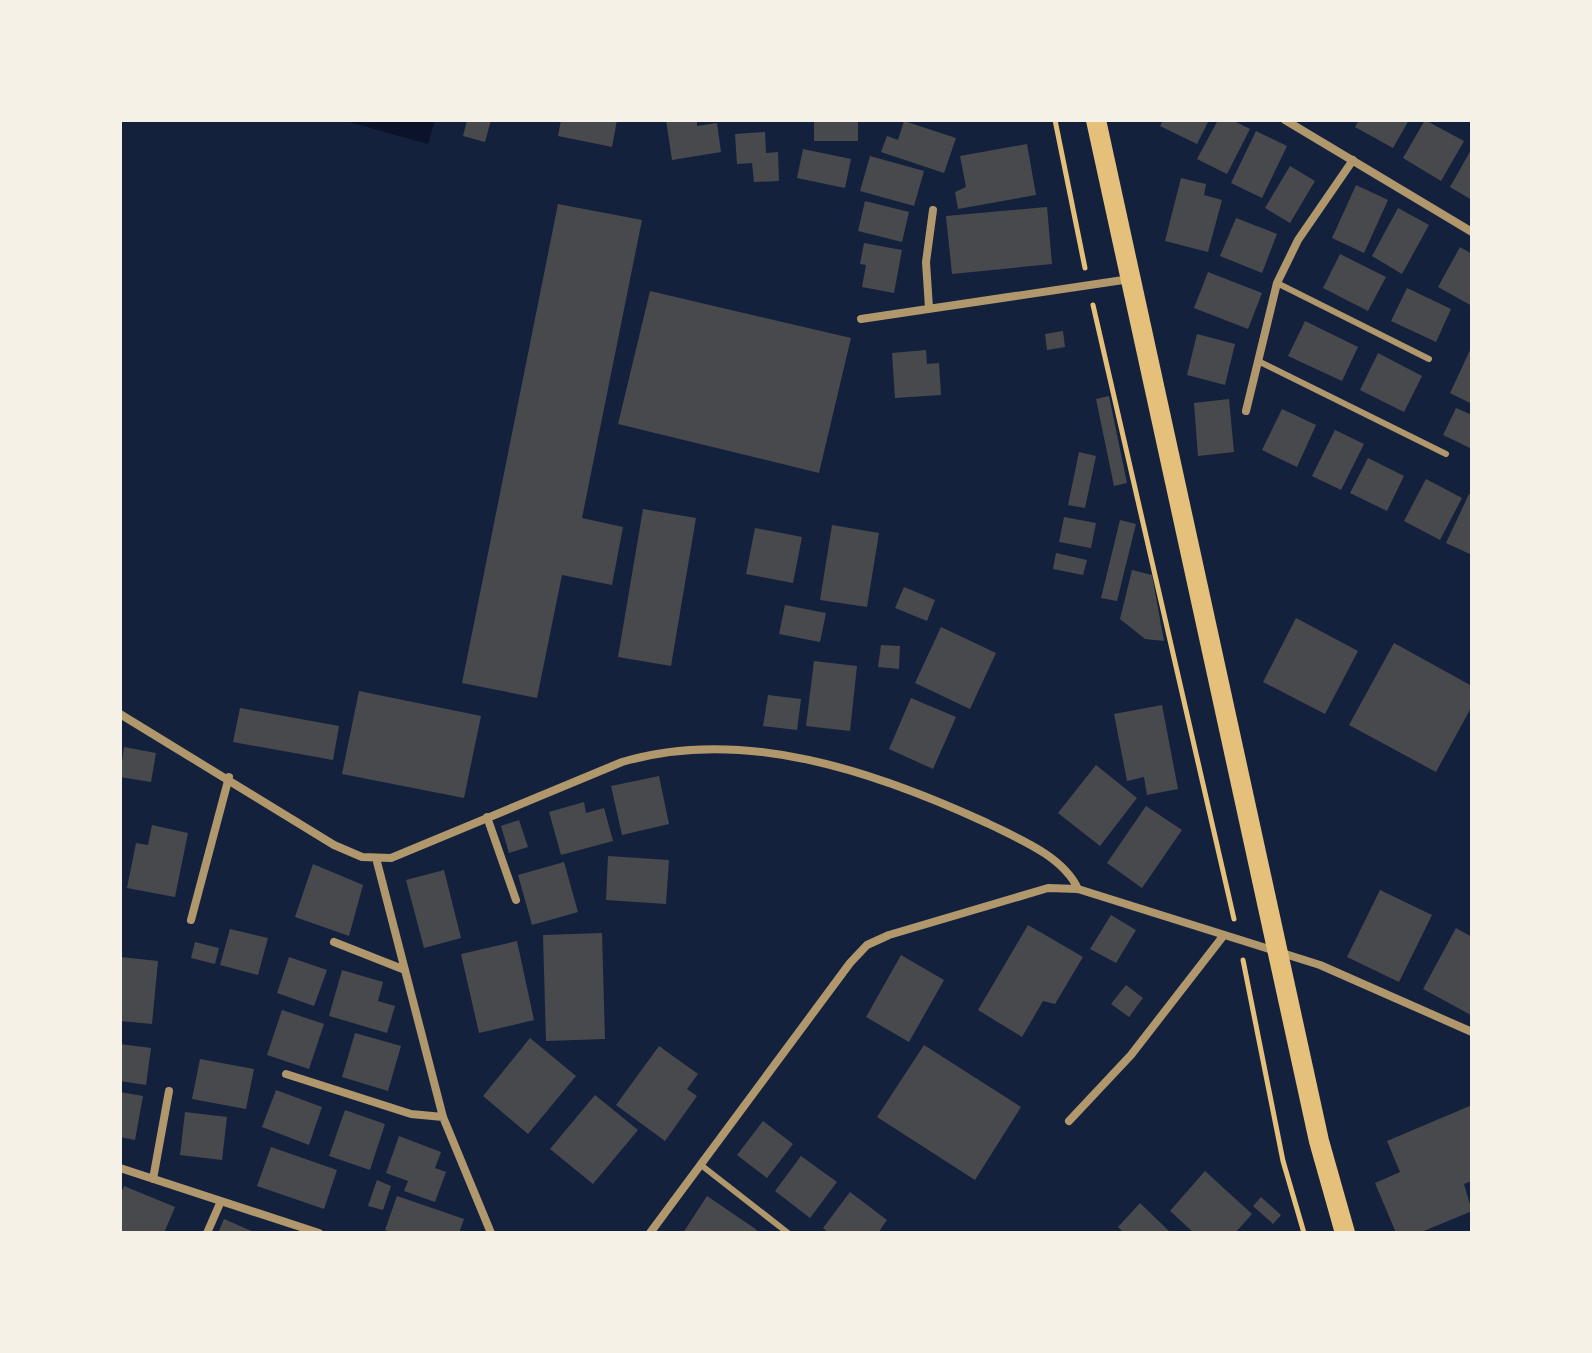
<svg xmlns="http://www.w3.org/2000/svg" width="1592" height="1353" viewBox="0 0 1592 1353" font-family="'Noto Serif',serif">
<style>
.water{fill:#0b132b}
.building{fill:#48494c}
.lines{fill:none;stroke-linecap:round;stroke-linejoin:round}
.path{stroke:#e5c07b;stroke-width:5}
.service{stroke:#b1986c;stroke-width:6}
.minor{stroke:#b1986c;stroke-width:8}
.primary{stroke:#e5c07b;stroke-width:20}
</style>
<rect width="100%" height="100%" fill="#14213d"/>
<path class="water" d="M342 120H435L428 144Z"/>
<path class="building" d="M467 120H491L485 142 463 136Z
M561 120H617L612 147 558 136Z
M666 120H697V126L717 123 721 152 672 160Z
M814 120H858V141H814Z
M1163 120H1209L1197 144 1160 126Z
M1218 120H1232L1250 129 1227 174 1197 159Z
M1359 120H1409L1393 148 1355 127Z
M1425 120 1464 141 1441 181 1403 158Z
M904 121 956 138 944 173 881 152 887 136 898 140Z
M1256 131 1287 146 1262 198 1231 183Z
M765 132 766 153 778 152 779 181 754 182 752 163 737 164 735 134Z
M1027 144 1036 195 958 209 955 192 966 187 960 156Z
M1472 148V200L1450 187Z
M803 149 851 159 845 188 797 178Z
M870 156 924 171 914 206 860 191Z
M1290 166 1315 181 1290 223 1265 208Z
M1181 178 1206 184 1204 195 1222 200 1208 252 1165 241Z
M1356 185 1388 200 1364 253 1332 238Z
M865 201 909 212 902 242 858 231Z
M558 204 642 220 582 518 623 527 612 585 562 575 537 698 462 683Z
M1047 207 1052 264 952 274 946 216Z
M1398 208 1429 225 1402 274 1372 256Z
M1236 218 1277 234 1262 273 1220 256Z
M864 243 902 250 894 293 862 287 866 265 860 264Z
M1460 247 1472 254V306L1438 287Z
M1340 254 1386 277 1368 311 1323 288Z
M1208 272 1262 293 1248 329 1194 308Z
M1407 288 1451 309 1436 342 1391 321Z
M650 291 851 338 819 473 618 424Z
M1305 321 1358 347 1342 381 1288 356Z
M1063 331 1065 347 1047 350 1045 334Z
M1197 334 1235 344 1225 385 1187 375Z
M1472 346V404L1450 393Z
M926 350 927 364 939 363 941 395 895 398 892 353Z
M1378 353 1422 376 1404 412 1360 390Z
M1109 396 1127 483 1114 486 1096 399Z
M1229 399 1234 452 1198 456 1194 403Z
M1456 408 1472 415V449L1443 435Z
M1282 409 1316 425 1297 467 1262 450Z
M1335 430 1364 444 1341 490 1312 476Z
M1079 452 1096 456 1085 508 1068 505Z
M1368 458 1404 476 1387 511 1350 493Z
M1426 479 1462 498 1440 540 1404 521Z
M1469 494 1472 495V555L1446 543Z
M643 509 696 518 671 666 618 657Z
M1064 517 1096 523 1091 548 1059 542Z
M1120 520 1136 524 1117 601 1101 598Z
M832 525 879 533 867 607 820 600Z
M755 528 802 537 793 583 746 574Z
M1056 553 1087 560 1083 575 1053 569Z
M1132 570 1152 575 1164 641 1145 639 1120 619Z
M904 587 935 600 927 621 895 608Z
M785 605 826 613 820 642 779 634Z
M1296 618 1358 651 1325 714 1263 682Z
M941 627 996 653 970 709 915 683Z
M1394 643 1472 686V706L1436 772 1349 725Z
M881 645 900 646 899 669 878 667Z
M814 661 857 666 850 731 806 726Z
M359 691 481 716 464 798 342 774Z
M768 695 801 699 797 730 763 726Z
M911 698 956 717 933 769 889 749Z
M1162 705 1178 789 1147 795 1144 777 1127 781 1114 714Z
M240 708 339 726 333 760 233 742Z
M124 747 156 753 151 782 120 777Z
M1096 765 1137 798 1100 846 1058 813Z
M659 776 669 824 622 835 611 786Z
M584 802 586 813 604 808 613 841 561 855 549 812Z
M1146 806 1182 830 1142 888 1107 863Z
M519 820 528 847 509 853 501 826Z
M152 825 188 833 175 897 127 888 136 843 148 845Z
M608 856 669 860 666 904 606 900Z
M564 862 578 912 532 925 518 875Z
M313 864 363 885 349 936 295 917Z
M444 870 461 938 424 948 406 880Z
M1380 890 1432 915 1399 982 1347 957Z
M1111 915 1136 930 1116 963 1090 949Z
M1028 925 1083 957 1055 1004 1043 1001 1022 1037 978 1010Z
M1456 928 1472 937 1471 1015 1423 989Z
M230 929 268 938 258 975 220 965Z
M602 933 605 1039 546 1041 543 935Z
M517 941 534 1020 479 1033 461 954Z
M195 942 219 948 215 964 191 958Z
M901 955 944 980 909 1042 866 1017Z
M120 957 158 961 152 1024 120 1021Z
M289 957 327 970 314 1006 277 993Z
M342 970 383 982 378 1001 395 1006 387 1033 329 1016Z
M1126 985 1143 998 1129 1017 1111 1004Z
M282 1010 324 1024 309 1069 267 1055Z
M355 1033 401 1046 388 1091 342 1077Z
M530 1038 576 1076 528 1134 483 1096Z
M120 1044 151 1048 146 1085 120 1081Z
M924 1045 1021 1107 975 1180 877 1117Z
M659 1046 698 1074 687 1089 697 1096 665 1141 616 1105Z
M200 1059 254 1069 246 1109 192 1099Z
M276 1090 322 1107 309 1145 262 1127Z
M120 1092 143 1096 135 1140 120 1137Z
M595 1095 638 1130 593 1184 550 1149Z
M1472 1105V1181L1464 1184 1472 1211 1419 1233H1396L1375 1183 1400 1172 1387 1141Z
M345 1110 385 1124 370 1170 329 1156Z
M185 1112 227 1117 222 1160 180 1155Z
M763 1121 793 1144 767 1178 737 1155Z
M399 1136 441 1152 435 1168 446 1172 435 1202 404 1191 408 1181 386 1173Z
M271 1147 337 1170 324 1209 257 1186Z
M801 1156 837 1182 810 1218 775 1191Z
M1205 1171 1252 1214 1235 1233H1194L1170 1211Z
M377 1180 391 1186 383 1210 368 1206Z
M124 1186 175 1207 164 1233H120V1195Z
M850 1192 887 1220 878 1233H829L823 1228Z
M397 1196 464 1219 459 1233H395L385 1230Z
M707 1196 757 1230 755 1233H683Z
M1261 1197 1281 1215 1273 1224 1253 1206Z
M1140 1203 1171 1233H1124L1118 1227Z
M224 1219 256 1233H218Z"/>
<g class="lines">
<path class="path" d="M1055 120 1085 268
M1093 305 1234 919
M1243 960 1283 1161 1304 1233"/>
<path class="service" d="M1277 283 1429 359
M1258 361 1446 454
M701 1165 788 1233"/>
<path class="minor" d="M1285 120 1472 232
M929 308 926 262 933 210
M861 319 1130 279
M1246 411 1277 283 1298 240 1353 160
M120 714 334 845 362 857 391 858 622 762C744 726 876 772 987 823 1019 839 1063 856 1078 889
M487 817 516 900
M376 858 443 1117 491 1233
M191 920 229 777
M334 942 405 970
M286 1074 411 1114 443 1117
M1069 1121 1131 1055 1224 935
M120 1168 319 1233
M153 1179 169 1091
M207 1233 221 1201
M650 1233 850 963 867 945 889 935 1048 888 1078 889 1320 965 1472 1032"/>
<path class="primary" d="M1096 120 1319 1141 1345 1233"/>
</g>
<rect width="1592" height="1353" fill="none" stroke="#f6f1e7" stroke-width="244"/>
</svg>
